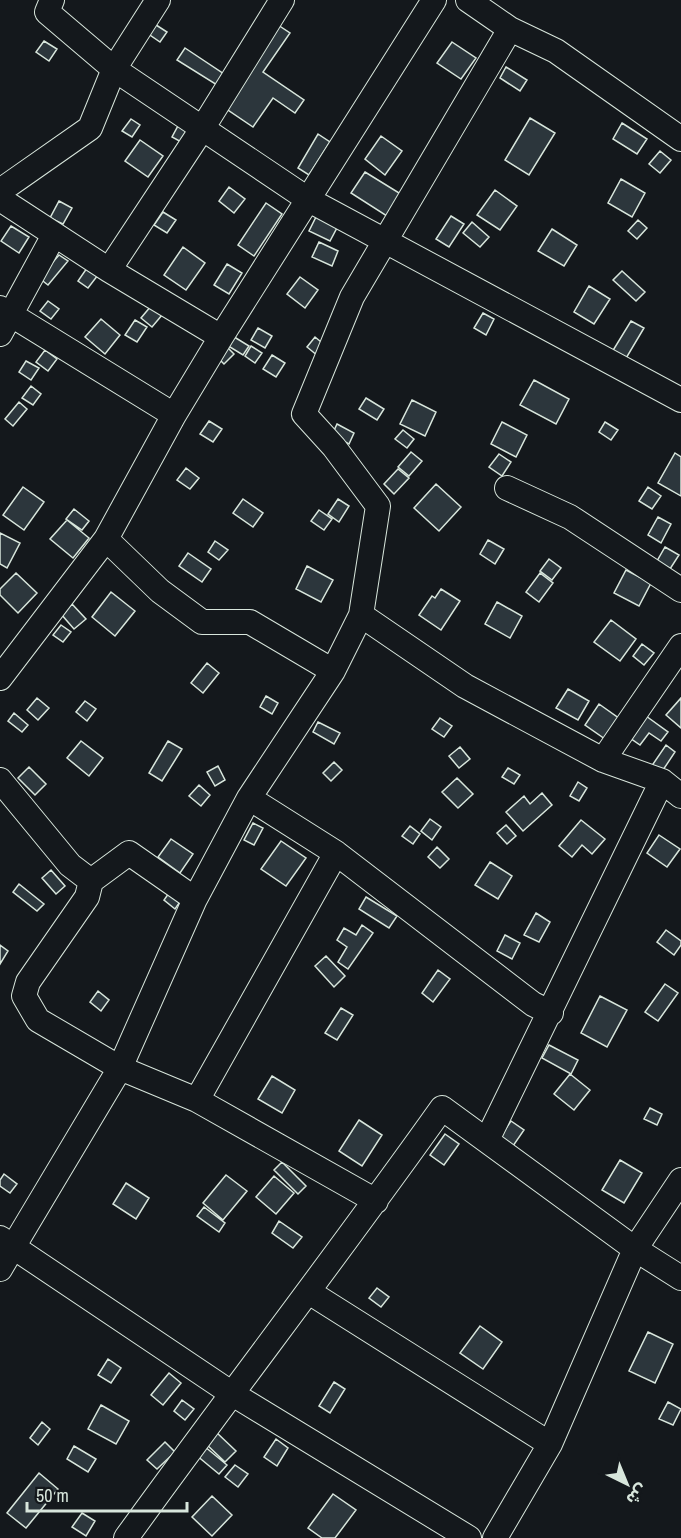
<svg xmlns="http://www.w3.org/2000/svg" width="681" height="1538" viewBox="0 0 681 1538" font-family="'Archivo Narrow','Noto Sans Arabic',sans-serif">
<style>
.building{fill:#2c363c;stroke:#d8e6dc;stroke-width:1.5}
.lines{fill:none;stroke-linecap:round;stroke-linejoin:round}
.minor-casing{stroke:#d8e6dc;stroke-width:26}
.minor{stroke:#14181c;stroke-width:24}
</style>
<rect width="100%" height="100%" fill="#14181c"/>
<path class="building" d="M153 23 167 32 160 42 147 33Z
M278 25 290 33 263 72 304 100 295 113 273 98 253 127 222 106Z
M44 41 57 49 49 61 36 52Z
M452 42 476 58 461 79 437 63Z
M185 48 224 74 217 85 177 60Z
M506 67 527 80 520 91 500 78Z
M530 118 555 133 529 175 505 160Z
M131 119 140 125 132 137 122 131Z
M622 123 647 139 637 154 613 139Z
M179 124 190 130 183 143 172 137Z
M318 134 330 142 309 175 298 168Z
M381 136 402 151 385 175 365 159Z
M140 140 163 156 148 177 125 161Z
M660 151 671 160 660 173 649 164Z
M365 172 404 196 390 218 351 193Z
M621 179 645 193 632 217 608 203Z
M229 187 245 199 234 213 219 201Z
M495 190 517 206 500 230 477 215Z
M59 201 72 208 63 224 50 218Z
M266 203 282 214 254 256 238 245Z
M163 212 176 220 167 233 154 225Z
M318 213 339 224 330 241 309 231Z
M451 216 464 224 449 247 436 239Z
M638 220 647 228 637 239 628 231Z
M472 222 489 237 480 247 463 233Z
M11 226 29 237 19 253 1 241Z
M552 229 577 245 564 266 538 251Z
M319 242 338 251 332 266 312 257Z
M183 247 205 263 186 290 164 275Z
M59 255 68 261 48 285 39 278Z
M227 264 242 273 229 294 214 285Z
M87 268 98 275 88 288 78 281Z
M622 271 645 292 636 301 613 280Z
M300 277 318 290 305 308 287 294Z
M589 286 610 299 594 324 574 312Z
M48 301 59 309 51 319 40 311Z
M151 306 162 315 152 327 141 318Z
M483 313 494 319 486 335 474 328Z
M101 319 120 335 105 354 85 337Z
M135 320 147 327 137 342 125 335Z
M631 321 644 328 625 360 612 352Z
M258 328 272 336 265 348 251 340Z
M231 335 249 346 243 355 225 344Z
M315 337 326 346 318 356 307 347Z
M226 346 234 354 224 364 216 356Z
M251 346 262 353 255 363 245 356Z
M45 350 57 359 48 371 36 362Z
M272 355 285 363 276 377 263 369Z
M26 361 39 368 31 380 19 372Z
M534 380 569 399 556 424 520 405Z
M31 386 41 394 33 405 22 398Z
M366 398 384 409 377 420 359 409Z
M412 400 436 412 425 436 400 424Z
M19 402 27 409 13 426 5 419Z
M209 421 222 429 213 442 200 434Z
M502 422 527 435 516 457 491 444Z
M605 422 618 430 611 440 599 432Z
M337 424 354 433 349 444 332 435Z
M403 430 414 439 407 448 395 439Z
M411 452 422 461 409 476 398 467Z
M675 453 681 457V496L658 483Z
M499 454 511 462 502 476 489 467Z
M186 468 199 478 190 489 177 480Z
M398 469 409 478 394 494 384 484Z
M436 484 461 507 439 531 414 508Z
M23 487 44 502 24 530 3 515Z
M648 487 661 496 652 509 639 501Z
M243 499 263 513 253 527 233 513Z
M338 499 349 506 339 522 328 514Z
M74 509 89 521 82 530 66 519Z
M319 510 332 519 324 530 311 521Z
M658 517 671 524 661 543 648 535Z
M67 520 89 538 73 558 50 539Z
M0 533 20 543 7 568 0 564Z
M488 540 504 549 495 564 480 554Z
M215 541 228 550 219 560 208 552Z
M665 547 679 555 670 569 657 561Z
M188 553 211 569 202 582 179 566Z
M549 559 561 568 552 580 540 571Z
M307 566 333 580 321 602 296 589Z
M626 570 651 583 639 606 614 593Z
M16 573 37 593 18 613 0 595V589Z
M540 573 553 583 539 602 526 592Z
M441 589 460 601 441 630 419 615 432 596 435 598Z
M111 592 135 611 115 636 92 617Z
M497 602 522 616 510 638 485 624Z
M72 604 86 619 74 629 61 614Z
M611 620 636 639 620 661 594 642Z
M61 625 71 632 63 642 53 635Z
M642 644 654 653 644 665 633 656Z
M207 663 219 673 203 693 191 683Z
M568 689 589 701 578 720 556 708Z
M266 696 278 703 272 714 260 707Z
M37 698 49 708 38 720 27 710Z
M681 698V728L666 715Z
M85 701 96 709 87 721 76 712Z
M599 704 620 719 605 739 585 725Z
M14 713 28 725 22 732 8 721Z
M646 716 668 732 661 741 649 733 640 745 630 738Z
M440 718 452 726 444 737 432 729Z
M318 722 340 733 334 744 313 732Z
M81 741 103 758 89 776 67 758Z
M168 741 182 749 162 781 149 773Z
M666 745 675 752 659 776 649 770Z
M460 747 470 759 459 768 449 756Z
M334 762 342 770 331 781 323 773Z
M218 766 225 780 215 786 207 772Z
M29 767 46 784 35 795 18 778Z
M508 768 520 775 514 784 502 777Z
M457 778 473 794 458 808 442 792Z
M578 782 587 788 579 801 570 796Z
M199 785 210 795 201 806 189 796Z
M542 793 552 805 523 831 506 812 524 796 530 804Z
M430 819 441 827 432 840 421 831Z
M581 820 605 839 592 854 582 845 572 857 559 846Z
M253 823 263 828 254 845 244 840Z
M506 825 516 836 507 844 497 833Z
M410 826 420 834 413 844 402 836Z
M659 835 680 849 667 867 647 853Z
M171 839 193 854 180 873 158 857Z
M281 841 306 858 286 886 261 869Z
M437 847 449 859 440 868 428 857Z
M490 862 512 876 498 899 475 885Z
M51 870 65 886 56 894 42 878Z
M19 884 44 904 37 911 13 892Z
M171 890 182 899 175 909 164 900Z
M366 897 397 916 389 928 359 909Z
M536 913 550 922 539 942 524 935Z
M362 925 373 933 348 969 338 962 347 947 337 940 344 928 356 935Z
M666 930 681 941V945L674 955 657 942Z
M505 935 520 943 512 959 497 951Z
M0 945 8 951 0 964Z
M326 956 345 976 334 987 315 966Z
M438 970 450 979 433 1002 422 993Z
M665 984 678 993 658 1021 645 1012Z
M98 991 109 1000 101 1011 90 1002Z
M600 996 627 1010 607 1047 581 1033Z
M341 1008 353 1015 337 1040 325 1033Z
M549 1045 578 1060 571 1074 542 1058Z
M570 1074 590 1090 574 1110 554 1094Z
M272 1076 295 1090 282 1113 258 1099Z
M650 1108 662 1114 657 1125 644 1119Z
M359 1120 382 1135 362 1166 339 1151Z
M511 1121 524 1130 513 1146 500 1137Z
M445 1134 459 1144 444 1165 430 1155Z
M620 1160 642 1173 624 1203 602 1190Z
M282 1162 306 1186 298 1194 274 1170Z
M4 1174 17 1184 10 1193 0 1186V1180Z
M226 1175 247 1191 223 1220 203 1203Z
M274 1176 294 1193 276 1214 256 1197Z
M126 1183 149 1198 136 1219 113 1204Z
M204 1207 225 1223 219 1232 197 1216Z
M279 1221 302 1237 293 1248 272 1233Z
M377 1288 389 1297 381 1307 369 1298Z
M480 1326 502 1342 483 1369 460 1353Z
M648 1332 673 1344 655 1383 629 1371Z
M108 1359 121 1368 111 1383 98 1375Z
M169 1373 181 1383 163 1405 151 1395Z
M334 1382 345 1389 330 1413 319 1406Z
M182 1400 194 1409 185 1420 174 1411Z
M668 1402 681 1409 673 1425 659 1419Z
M101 1405 129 1421 116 1444 88 1429Z
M42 1422 50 1429 38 1445 30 1438Z
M216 1432 236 1451 225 1462 205 1443Z
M276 1439 288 1448 277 1466 264 1457Z
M165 1442 175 1452 157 1469 147 1460Z
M74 1446 96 1459 88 1472 67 1459Z
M204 1446 227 1465 219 1474 196 1455Z
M235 1465 248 1474 238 1487 225 1477Z
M39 1473 58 1489 26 1528 7 1513Z
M333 1494 356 1510 335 1538H322L308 1528Z
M212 1496 232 1515 212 1536 192 1517Z
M82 1513 95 1521 86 1536 72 1527Z"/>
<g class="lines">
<g class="minor-casing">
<path id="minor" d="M52 0 47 12 114 69 309 200 681 400
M468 0 510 29 556 51 681 139
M0 191 90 128 114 69 158 0
M0 199 109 270 221 337
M109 270 202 129 282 0
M0 308 174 415
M0 334 54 235
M507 488 570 517 681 590
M106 539 160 591 202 622H250L333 671
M361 615 465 686 603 760 662 781 681 796
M0 678 106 539 174 415 221 337 434 0
M603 760 681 646
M0 780 70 865 91 881
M249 798 336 853 533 1004 551 1013
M195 899 129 853 91 881 87 897 28 982 24 996 38 1020 120 1068 197 1100 376 1201
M197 1100 336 853
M487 1140 662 781
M0 1238 231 1393 469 1538
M0 1269 120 1068 195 899 249 798 333 671 361 615 378 506 334 447 304 414 352 297 510 29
M309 1292 550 1444
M126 1538C230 1394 339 1253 442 1108L635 1249 681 1278
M495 1538 550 1444 635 1249 681 1180"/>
</g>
<use href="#minor" class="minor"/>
</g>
<g transform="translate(627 1484) rotate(137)" stroke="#14181c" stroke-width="4.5" paint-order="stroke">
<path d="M0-4.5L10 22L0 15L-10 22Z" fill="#d8e6dc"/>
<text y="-9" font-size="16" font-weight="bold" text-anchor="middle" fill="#d8e6dc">ش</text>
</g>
<path d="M27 1502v9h160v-9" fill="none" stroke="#d8e6dc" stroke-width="3"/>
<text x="36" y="1502" font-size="18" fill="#d8e6dc" stroke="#14181c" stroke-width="4.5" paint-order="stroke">50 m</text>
</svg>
